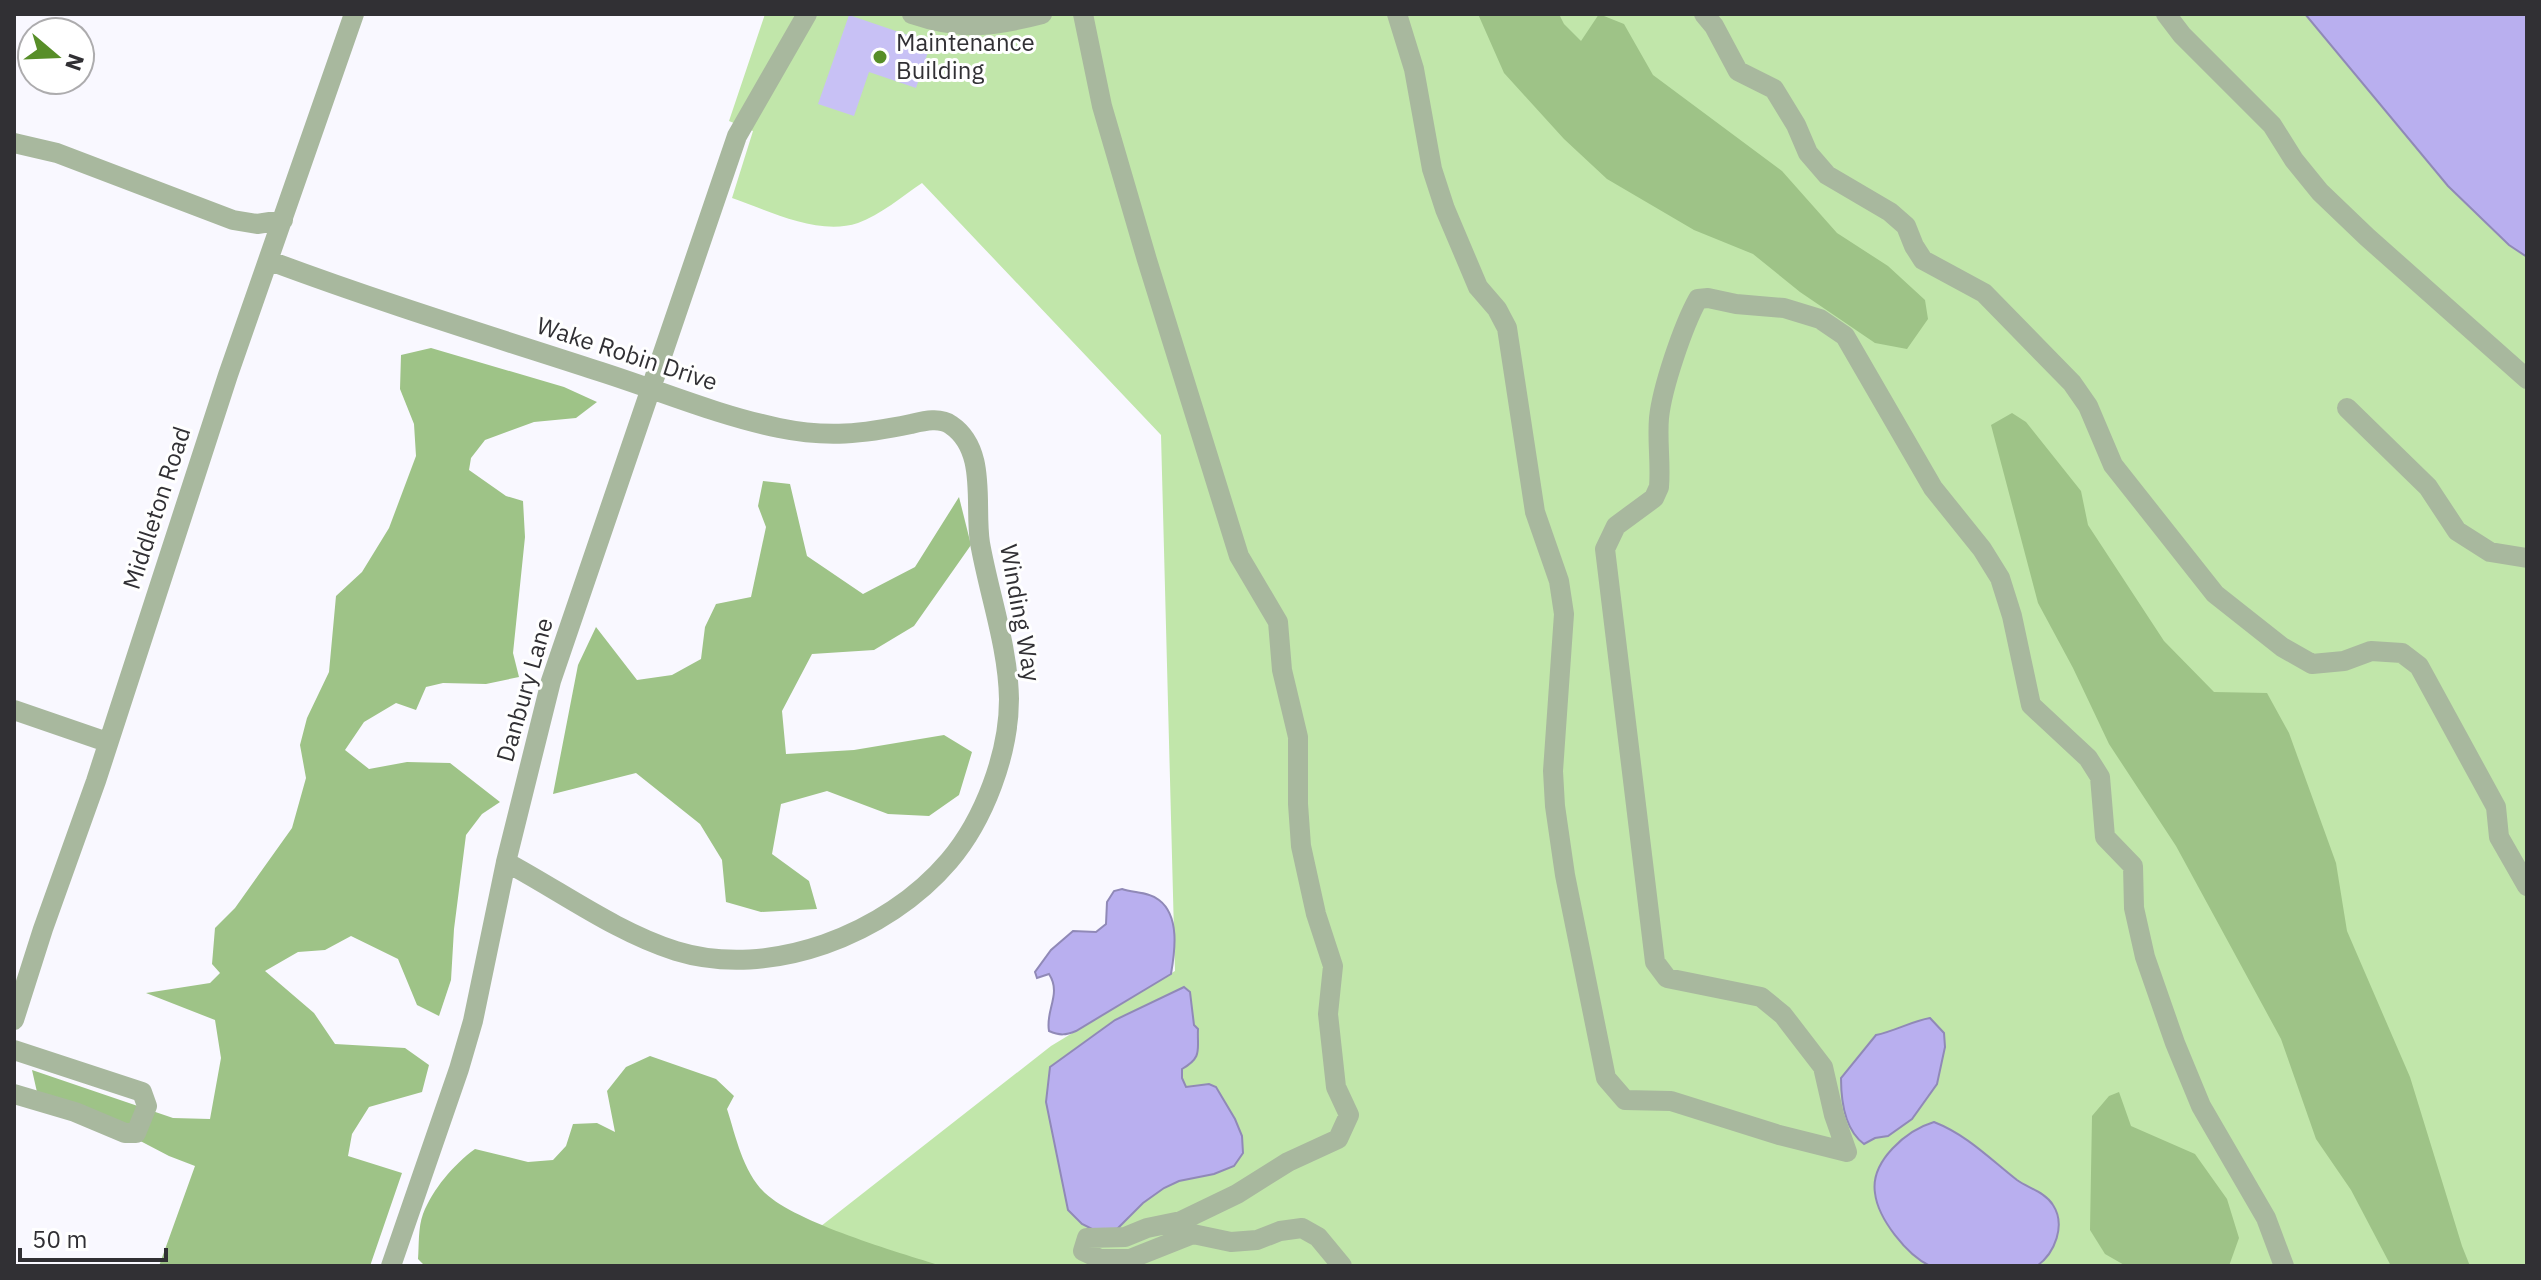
<svg xmlns="http://www.w3.org/2000/svg" width="2541" height="1280" viewBox="0 0 2541 1280" font-family="'IBM Plex Sans',sans-serif">
<style>
.green{fill:#c1e6aa}
.forest{fill:#9ec387}
.water{fill:#b9afef;stroke:#9089b7;stroke-width:2}
.building{fill:#c8c1f5}
.lines{fill:none;stroke-linecap:round;stroke-linejoin:round}
.minor{stroke:#a8b89e;stroke-width:20}
.poi-dot{fill:#578e28;stroke:#fff;stroke-width:3}
.labels{text-anchor:middle;stroke-width:6;stroke-linejoin:round;paint-order:stroke}
.poi-label{font-size:24px;fill:#313034;stroke:#fff;text-anchor:start}
.street-label{font-size:24px;fill:#313034;stroke:#fff}
</style>
<rect width="100%" height="100%" fill="#f9f8ff"/>
<path class="green" d="M765 14H2527V1266H855L816 1230 1051 1046 1175 971 1161 435 922 183C903 196 880 215 858 223 818 236 770 211 732 198L753 131 729 121Z"/>
<path class="forest" d="M1478 14H1559L1564 24 1581 41 1599 14 1624 24 1653 75 1782 171 1837 233 1888 266 1925 300 1928 319 1907 349 1875 343 1800 292 1753 254 1694 230 1607 179 1564 139 1504 73Z
M431 348 564 387 597 402 576 418 534 422 485 440 471 458 469 470 506 496 523 501 525 537 513 653 519 677 486 684 443 683 426 687 416 710 396 703 364 722 345 750 369 769 407 762 450 763 500 802 482 814 466 835 454 929 451 980 439 1016 417 1005 398 959 351 936 325 950 298 952 265 971 314 1013 335 1044 405 1048 429 1065 422 1092 369 1107 352 1134 348 1156 402 1173 370 1266H159L195 1166 169 1156 125 1133 39 1101 32 1070 173 1118 210 1119 221 1058 215 1020 146 993 210 983 220 973 212 964 215 928 235 908 292 828 306 778 300 745 307 718 329 672 336 596 362 572 389 528 416 456 414 424 400 389 401 355Z
M2012 413 2026 422 2081 491 2088 525 2164 641 2214 692 2267 693 2289 733 2336 863 2347 931 2410 1077 2462 1246 2470 1266H2391L2351 1190 2316 1139 2281 1039 2231 947 2176 846 2109 744 2073 668 2038 603 1991 425Z
M763 481 790 484 807 556 863 594 915 567 959 497 971 545 914 626 874 650 812 654 782 711 786 754 854 750 944 735 972 752 959 795 929 816 888 814 827 791 781 804 772 854 809 881 817 909 761 912 726 902 722 860 700 824 636 773 553 794 578 665 596 627 637 680 672 675 701 659 705 627 716 604 751 597 766 527 758 506Z
M650 1056 716 1079 734 1096 727 1109C736 1137 743 1172 765 1193 797 1223 897 1252 942 1266H425L418 1259C419 1246 418 1227 423 1214 433 1189 453 1165 475 1149L528 1162 553 1160 566 1146 573 1124 597 1123 615 1132 607 1091 626 1067Z
M2119 1092 2131 1126 2195 1154 2227 1199 2239 1238 2229 1266H2126L2105 1254 2090 1230 2092 1116 2109 1096Z"/>
<path class="water" d="M2305 14H2527V257L2509 245 2448 186Z
M1122 889C1133 893 1150 892 1159 900 1180 916 1175 951 1171 974L1076 1031C1066 1035 1060 1036 1049 1031 1045 1010 1062 994 1049 974L1037 978 1035 972 1051 950 1073 931 1096 932 1106 924 1107 902 1114 891Z
M1184 987 1190 992 1194 1025 1198 1029C1197 1050 1203 1057 1182 1069V1078L1186 1087 1209 1084 1216 1087 1235 1119 1242 1136 1243 1153 1234 1166 1214 1174 1179 1181 1164 1188 1143 1203 1117 1229 1098 1232 1082 1224 1068 1210 1046 1102 1050 1067 1115 1020Z
M1930 1018 1944 1033 1945 1047 1937 1084 1912 1119 1888 1136 1875 1138 1864 1144C1845 1130 1841 1100 1841 1078L1876 1035C1895 1031 1912 1021 1930 1018Z
M1934 1122C1967 1135 1989 1158 2017 1180 2028 1188 2045 1192 2053 1205 2066 1225 2055 1253 2037 1266H1930C1907 1255 1878 1219 1875 1193 1870 1161 1907 1130 1934 1122Z"/>
<path class="building" d="M849 15 931 43 916 88 869 72 854 116 818 104Z"/>
<g class="lines">
<path class="minor" d="M912 14C962 31 992 27 1042 14
M1083 14 1102 106 1147 260 1239 556 1278 622 1282 670 1298 737V804L1301 846 1316 914 1333 966 1328 1014 1336 1087 1349 1115 1338 1139 1288 1162 1237 1194 1181 1221 1147 1228 1125 1237 1087 1238 1083 1251 1100 1259H1130L1193 1234 1231 1242 1257 1240 1280 1231 1302 1228 1318 1237 1342 1266
M1397 14 1414 69 1432 169 1445 209 1478 287 1497 309 1507 328 1535 512 1559 581 1564 614 1553 771 1555 806 1565 875 1606 1078 1625 1100 1671 1101 1779 1135 1847 1152 1834 1115 1823 1067 1783 1015 1761 997 1667 978 1655 962 1605 549 1616 526 1654 498 1659 487C1661 464 1657 441 1659 418 1662 388 1683 326 1698 299L1708 298 1736 304 1784 308 1820 319 1845 336 1933 488 1982 549 2000 578 2012 616 2031 705 2088 758 2100 777 2105 837 2133 866 2134 908 2145 957 2175 1043 2201 1106 2266 1218 2284 1266
M1704 14 1714 26 1738 71 1774 89 1796 125 1808 153 1827 175 1890 212 1906 226 1914 246 1923 260 1984 293 2072 383 2088 406 2113 465 2215 594 2282 647 2312 664 2344 661 2371 651 2402 653 2419 666 2496 807 2499 837 2527 886
M2166 14 2182 35 2272 125 2294 160 2320 192 2367 237 2527 379
M14 143 57 153 233 220 257 224 283 220
M270 261C377 301 487 335 595 370 656 389 716 415 779 428 827 438 863 434 911 424 924 421 940 417 951 425 988 450 974 506 980 543 989 594 1008 646 1009 699 1009 754 984 820 949 861 887 934 770 980 676 951 616 932 562 892 506 862
M2347 408 2428 487 2457 531 2490 552 2527 558
M14 710 107 742
M14 1020 43 929 96 781 228 375 354 14
M14 1050 142 1092 147 1106 136 1133H125L75 1112 14 1094
M391 1266 459 1069 473 1021 506 862 551 681 737 136 807 14"/>
</g>
<circle class="poi-dot" cx="880" cy="57" r="8"/>
<g class="labels">
<g class="poi-label">
<text x="896" y="51">Maintenance<tspan x="896" dy="28">Building</tspan></text>
</g>
<g class="street-label">
<text transform="translate(627 354) rotate(18)" y="8">Wake Robin Drive</text>
<text transform="translate(157 508) rotate(-72)" y="8">Middleton Road</text>
<text transform="translate(1020 613) rotate(80)" y="8">Winding Way</text>
<text transform="translate(525 690) rotate(-74)" y="8">Danbury Lane</text>
</g>
</g>
<rect width="2541" height="1280" fill="none" stroke="#313034" stroke-width="32"/>
<g transform="translate(56 56) rotate(109)"><circle r="38" fill="#ffffff" stroke="#adacae" stroke-width="2"/>
<path d="M0-6L14 30L0 20L-14 30Z" fill="#578e28"/>
<text y="-12" font-size="22" font-weight="bold" text-anchor="middle" fill="#313034">N</text>
</g>
<path d="M20 1248v12h146v-12" fill="none" stroke="#313034" stroke-width="4"/>
<text x="32" y="1248" font-size="24" fill="#313034" stroke="#ffffff" stroke-width="6" paint-order="stroke">50 m</text>
</svg>
